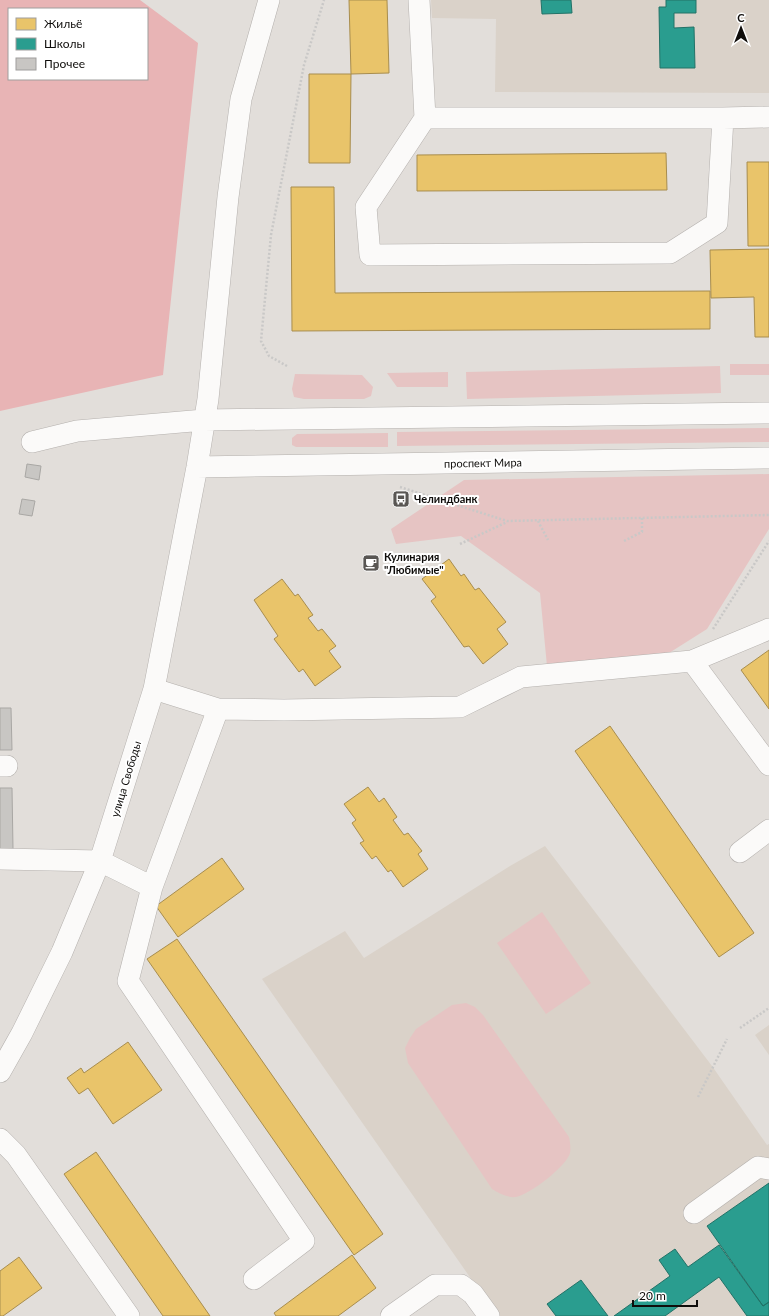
<svg xmlns="http://www.w3.org/2000/svg" width="769" height="1316" viewBox="0 0 769 1316" font-family="Lato,sans-serif">
<style>
.built{fill:#dad2c9}
.green{fill:#e6c4c3}
.forest{fill:#e8b4b5;fill-rule:evenodd}
.homes{fill:#e9c46a;stroke:#a88d4e}
.schools{fill:#2a9d8f;stroke:#227267}
.building{fill:#c8c6c3;stroke:#a9a7a4}
.lines{fill:none;stroke-linecap:round;stroke-linejoin:round}
.minor-casing{stroke:#b4b0ad;stroke-width:22}
.path{stroke:#c9c8c7;stroke-width:2.5;stroke-dasharray:2 2;stroke-linecap:butt}
.minor{stroke:#fbfaf9;stroke-width:21}
.labels{text-anchor:middle;stroke-width:4;stroke-linejoin:round;paint-order:stroke}
.street-label{font-size:11px;fill:#0f0d0b;stroke:#fff}
.poi-label{font-size:11px;font-weight:bold;fill:#0f0d0b;stroke:#fff;text-anchor:start}
</style>
<rect width="100%" height="100%" fill="#e2deda"/>
<path class="built" d="M431 0H769V93L495 92 496 19 432 18Z
M545 846 712 1066 767 1145 769 1144V1316H497L262 979 345 931 364 958 510 866Z
M769 1025V1055L755 1035Z"/>
<path class="green" d="M730 364H769V375H730Z
M720 366 721 393 467 399 466 372Z
M448 372V387H397L387 373Z
M295 374 362 375 373 387 371 396 364 399H304L294 397 292 389Z
M769 428V442L397 446V432Z
M388 433V447H296L292 445V438L297 434Z
M769 474V529L707 629 669 653 547 666 540 593 461 536 396 544 391 529 464 480Z
M542 912 591 983 546 1014 497 943Z
M466 1003 475 1007 483 1015 569 1137C570 1142 571 1148 570 1153 567 1166 529 1195 516 1197 507 1198 499 1193 492 1189L408 1063 405 1048 410 1038 416 1029 452 1005Z"/>
<path class="forest" d="M0 0H140L198 43 163 375 0 411ZM9 9H147V79H9Z"/>
<path class="homes" d="M349 0H387L389 73 351 74Z
M309 74H351L350 163H309Z
M666 153 667 190 417 191V155Z
M747 162H769V246H748Z
M291 187H334L335 293 710 291V329L292 331Z
M769 249V337H755L754 297 711 298 710 250Z
M449 559 461 576 464 574 475 590 479 588 506 622 497 629 508 644 483 664 469 646 464 647 431 601 436 597 422 579Z
M282 579 295 596 298 594 313 615 308 618 318 631 322 629 336 646 329 651 341 667 315 686 303 669 299 672 274 639 278 636 254 600Z
M769 650V709L741 670Z
M610 726 754 933 719 957 575 751Z
M368 787 379 802 384 798 397 817 393 820 404 835 408 833 422 851 418 854 428 869 403 887 391 870 388 872 376 856 372 859 360 843 364 841 352 823 356 820 344 804Z
M222 858 244 889 178 937 156 906Z
M177 939 383 1234 354 1255 147 959Z
M128 1042 162 1090 113 1124 88 1088 79 1094 67 1078 81 1068 84 1073Z
M96 1152 210 1316H163L64 1174Z
M352 1255 376 1288 338 1316H276L274 1313Z
M19 1257 42 1288 3 1316H0V1271Z"/>
<path class="schools" d="M541 0H571L572 13 542 14Z
M666 0H696V13H674V28L694 27 695 68H660L659 7H666Z
M769 1183V1302L763 1306 707 1226Z
M719 1245 763 1306 769 1302V1316H747L719 1277 665 1316H614L670 1276 659 1260 675 1249 688 1267Z
M581 1280 608 1316H556L547 1304Z"/>
<path class="building" d="M27 464 41 466 39 480 25 477Z
M22 499 35 501 32 516 19 514Z
M0 708H11L12 750H0Z
M0 788H12L13 849H0Z"/>
<g class="lines">
<g class="minor-casing">
<path id="minor" d="M419 0 425 118H723
M425 118 366 207 370 255 670 253 717 223 723 118 769 117
M32 442 77 431 204 420 769 413
M197 467 769 458
M692 661 769 765
M154 689 218 709 284 710 460 707 521 677 692 661 769 629
M218 709 152 887 128 981 304 1241 254 1279
M0 766H7
M740 852 769 830
M0 859 100 861 152 887
M0 1072 22 1033 62 952 100 861 154 689 197 467 208 399 228 197 241 99 269 0
M0 1139 16 1155 129 1316
M694 1213 758 1167 769 1169
M391 1316 435 1285H461L473 1294 489 1316"/>
</g>
<path class="path" d="M287 366 269 356 261 341 271 235 304 65 324 0
M400 487 507 521 769 515
M538 521 548 540
M624 541 642 532V518
M460 544 507 522
M713 629 769 541
M740 1028 769 1008
M698 1097 727 1039"/>
<use href="#minor" class="minor"/>
</g>
<defs>
<g id="bus-square" transform="scale(0.9)"><rect x="-9" y="-9" width="18" height="18" rx="4" fill="#595653" stroke="#fff"/><path d="M-5-6H5V4H4V6H2V4H-2V6H-4V4H-5ZM-3.5-4V0h7V-4ZM-3.5 1.2v1.5H-2V1.2ZM2 1.2v1.5H3.5V1.2Z" fill="#fff"/></g>
<g id="cafe-square" transform="scale(0.9)"><rect x="-9" y="-9" width="18" height="18" rx="4" fill="#595653" stroke="#fff"/><path d="M-5.5-4.5H6V0H3Q3 3.5 0 3.5H-2.5Q-5.5 3.5-5.5 0ZM3-3.2v2h1.7v-2ZM-6 4.5H4V6H-6Z" fill="#fff"/></g>
</defs>
<g fill-rule="evenodd">
<use href="#bus-square" x="401" y="499"/>
<use href="#cafe-square" x="371" y="563"/>
</g>
<g class="labels">
<g class="street-label">
<text transform="translate(483 463) rotate(-1)" y="4">проспект Мира</text>
<text transform="translate(126 779) rotate(-73)" y="4">улица Свободы</text>
</g>
<g class="poi-label">
<text x="414" y="503">Челиндбанк</text>
<text x="384" y="561">Кулинария<tspan x="384" dy="13">"Любимые"</tspan></text>
</g>
</g>
<rect x="8" y="8" width="140" height="72" fill="#ffffff" stroke="#9f9e9d"/>
<rect x="16" y="18" width="20" height="12" fill="#e9c46a" stroke="#9f9e9d"/>
<text x="44" y="28" font-size="12" fill="#0f0d0b">Жильё</text>
<rect x="16" y="38" width="20" height="12" fill="#2a9d8f" stroke="#9f9e9d"/>
<text x="44" y="48" font-size="12" fill="#0f0d0b">Школы</text>
<rect x="16" y="58" width="20" height="12" fill="#c8c6c3" stroke="#9f9e9d"/>
<text x="44" y="68" font-size="12" fill="#0f0d0b">Прочее</text>
<g transform="translate(741 28)" stroke="#ffffff" stroke-width="3" paint-order="stroke">
<path d="M0-3L7 15L0 10L-7 15Z" fill="#0f0d0b"/>
<text y="-6" font-size="11" font-weight="bold" text-anchor="middle" fill="#0f0d0b">С</text>
</g>
<path d="M633 1300v6h64v-6" fill="none" stroke="#0f0d0b" stroke-width="2"/>
<text x="639" y="1300" font-size="12" fill="#0f0d0b" stroke="#ffffff" stroke-width="3" paint-order="stroke">20 m</text>
</svg>
